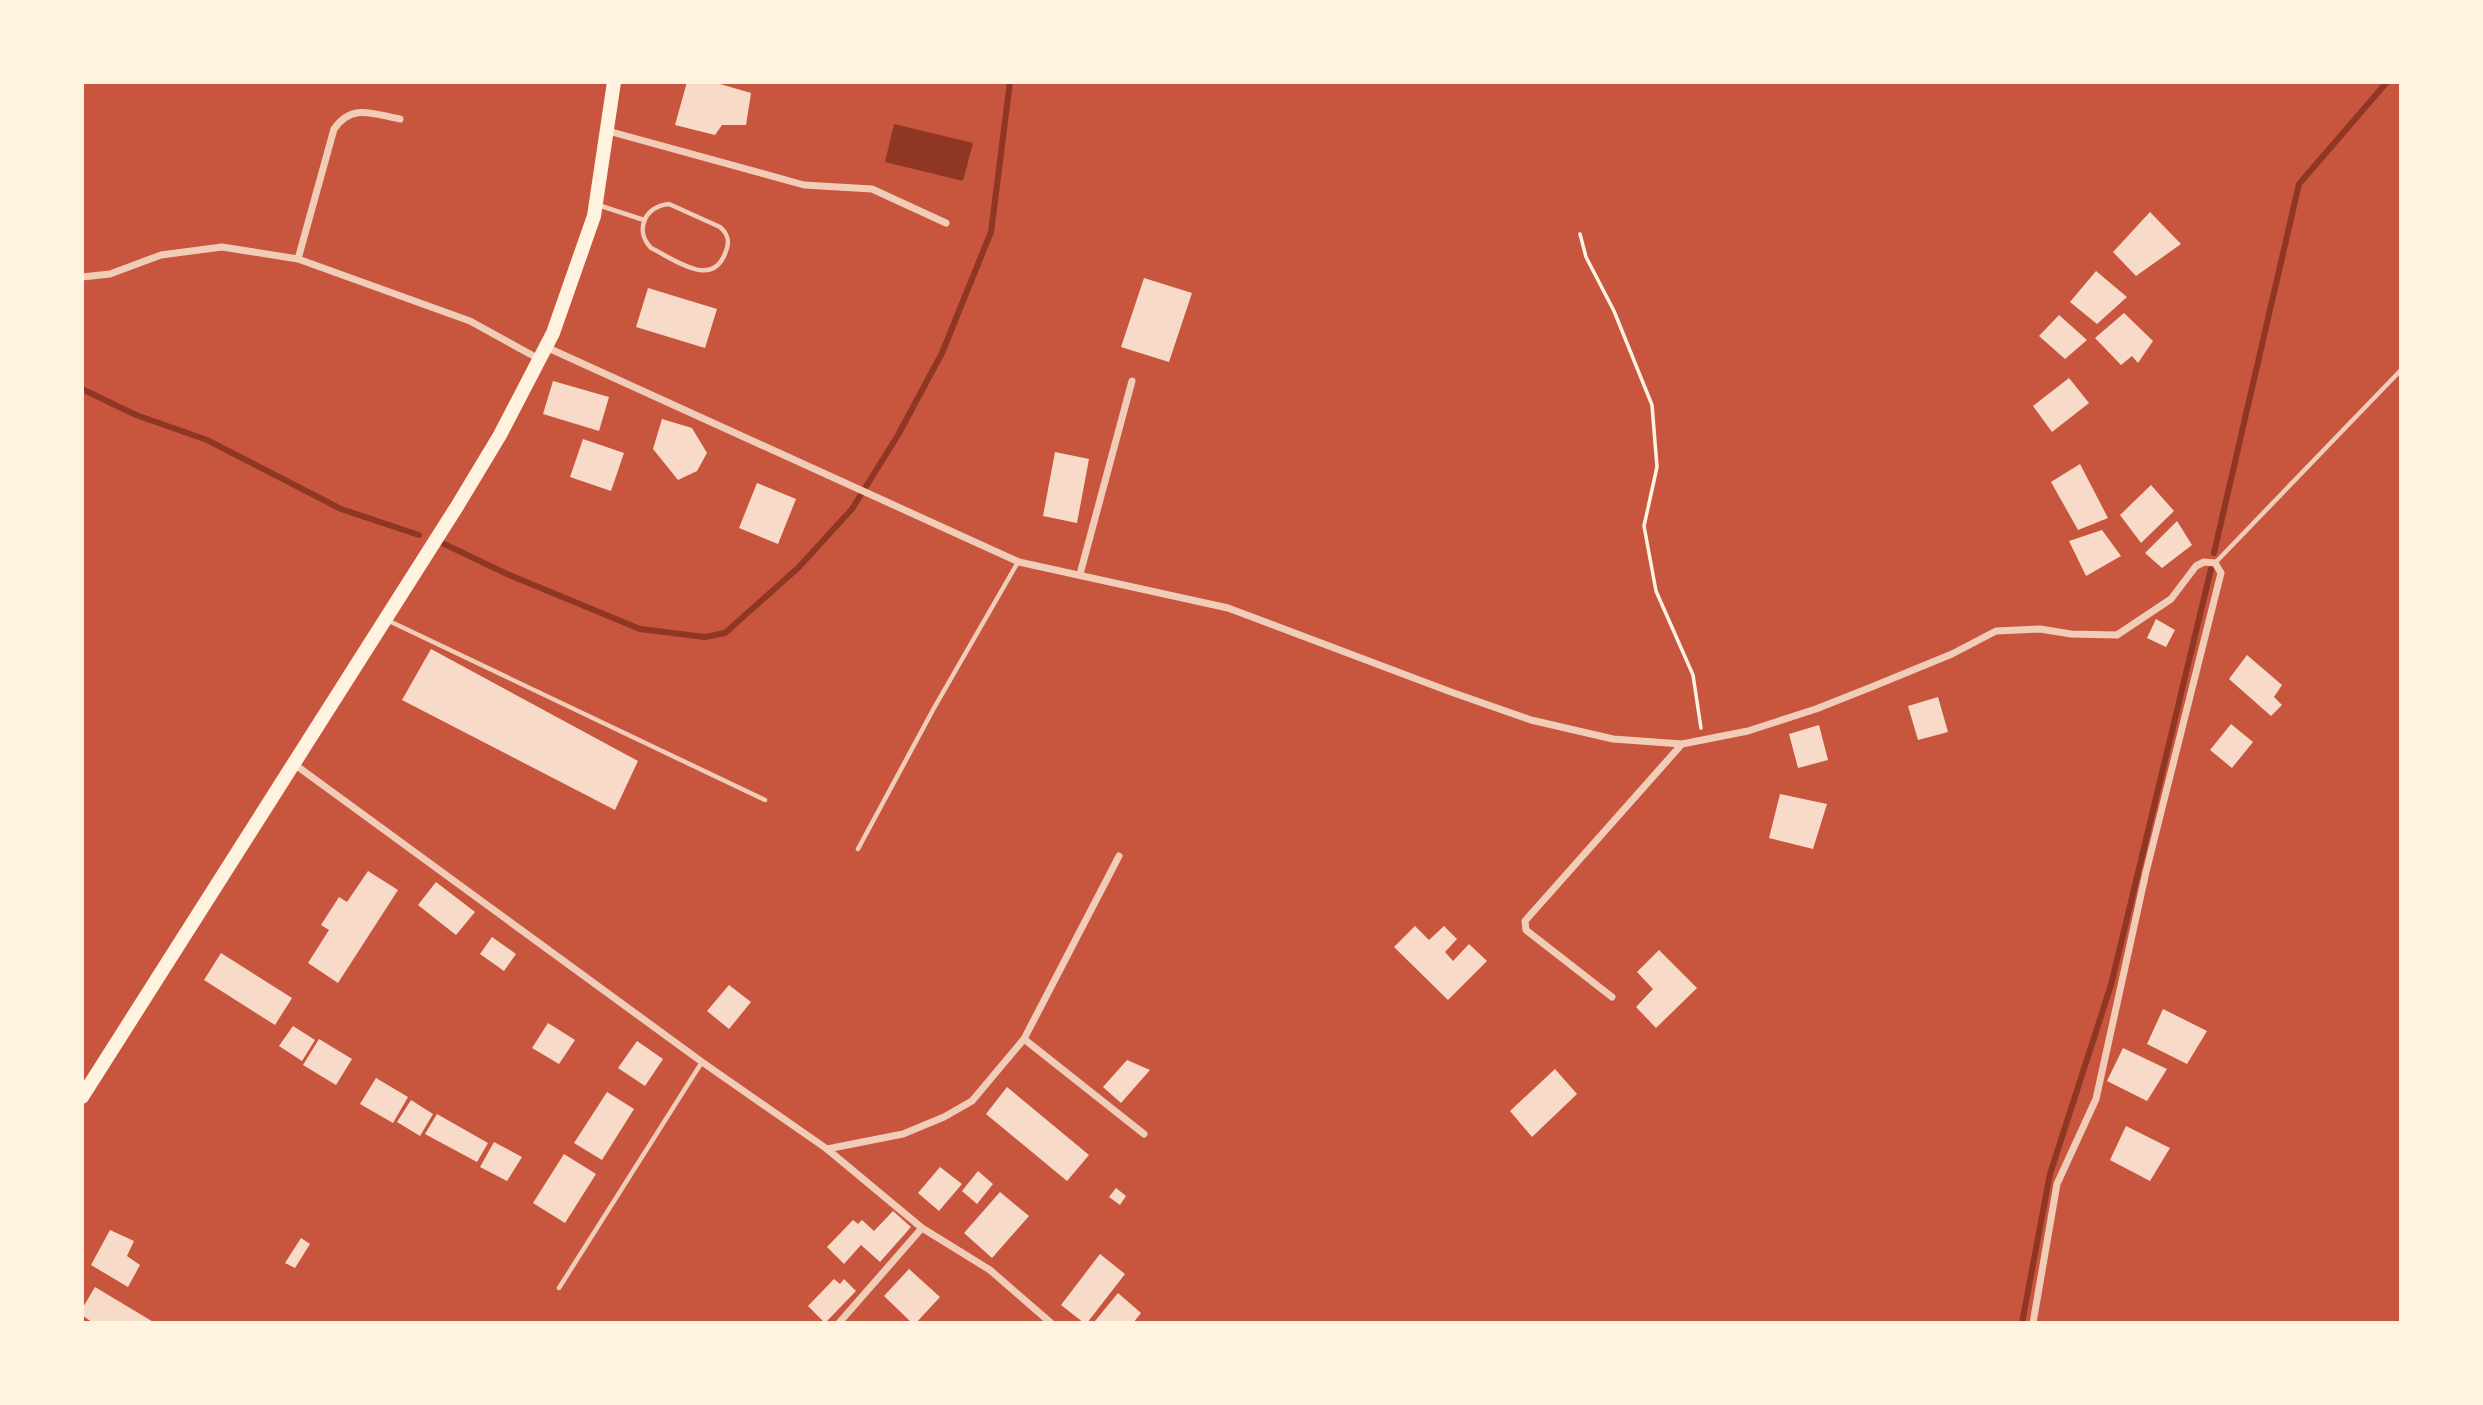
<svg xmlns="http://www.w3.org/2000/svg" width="2483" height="1405" viewBox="0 0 2483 1405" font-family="'PT Sans',sans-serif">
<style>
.water{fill:#8f3625}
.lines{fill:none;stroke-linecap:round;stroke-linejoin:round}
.stream{stroke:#8f3625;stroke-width:6}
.building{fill:#f7dbc8}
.path{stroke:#fff3e0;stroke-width:3.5}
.service{stroke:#f1ccb7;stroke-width:4.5}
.minor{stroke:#f1ccb7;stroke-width:7}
.primary{stroke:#fff3e0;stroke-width:14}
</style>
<rect width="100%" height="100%" fill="#c8553d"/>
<path class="water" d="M894 124 973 143 963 181 885 162Z"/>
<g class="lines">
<path class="stream" d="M82 389 136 415 207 440 341 509 419 535
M440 542 507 574 640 629 705 637 725 633 798 568 852 509 898 435 942 353 991 232 1010 82
M2214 553 2299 184 2387 82
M2022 1323 2050 1174 2111 985 2211 569"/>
</g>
<path class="building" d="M687 82H713L751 93 746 125H722L715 135 675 125Z
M2150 212 2181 244 2136 276 2113 252Z
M2096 271 2127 297 2097 324 2070 302Z
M1144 278 1192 293 1169 362 1121 347Z
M648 288 717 309 705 348 636 327Z
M2124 313 2153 341 2138 363 2132 356 2121 365 2095 338Z
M2059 315 2087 340 2065 359 2039 336Z
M2069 378 2089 403 2052 432 2033 406Z
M553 381 609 397 599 431 543 414Z
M662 419 692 428 707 453 697 471 678 480 653 449Z
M583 439 624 453 611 491 570 477Z
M1055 452 1089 459 1077 523 1043 516Z
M2080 464 2108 518 2078 530 2051 482Z
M757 483 796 499 778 544 739 528Z
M2151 485 2174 511 2141 543 2120 515Z
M2177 521 2192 545 2162 568 2145 553Z
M2102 530 2121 556 2086 576 2069 541Z
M2156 619 2175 630 2166 647 2147 638Z
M431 649 638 761 615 810 402 700Z
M2247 655 2282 685 2274 697 2282 705 2271 716 2229 679Z
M1938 697 1948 732 1918 740 1908 706Z
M2231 724 2253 742 2232 768 2210 750Z
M1819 725 1828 760 1798 768 1789 734Z
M1780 794 1827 804 1813 849 1769 838Z
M368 871 398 890 338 983 308 963 329 930 321 925 339 897 347 902Z
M436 882 475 912 456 935 418 905Z
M1415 926 1429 940 1444 926 1457 939 1445 952 1453 961 1469 944 1487 961 1448 1000 1394 947Z
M492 937 516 954 504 971 480 954Z
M1659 950 1697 988 1656 1028 1636 1007 1653 989 1637 972Z
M221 953 292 998 275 1025 204 980Z
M729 985 751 1002 729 1029 707 1011Z
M2163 1009 2207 1031 2187 1064 2147 1044Z
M548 1023 575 1040 559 1064 532 1048Z
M293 1026 315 1040 302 1061 279 1046Z
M319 1039 352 1059 336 1085 303 1065Z
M637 1041 663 1059 645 1086 618 1068Z
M2123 1048 2167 1069 2147 1101 2107 1081Z
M1127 1060 1150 1070 1121 1103 1103 1087Z
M1555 1069 1577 1094 1532 1137 1510 1111Z
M376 1078 408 1097 393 1123 360 1104Z
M1007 1087 1089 1155 1067 1181 986 1114Z
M607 1092 634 1109 602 1160 574 1143Z
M411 1100 433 1114 420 1136 397 1122Z
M437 1114 488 1143 477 1162 425 1134Z
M2126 1126 2170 1148 2150 1181 2110 1160Z
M494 1142 522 1157 507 1181 480 1167Z
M564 1154 596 1174 565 1223 533 1203Z
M940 1167 962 1184 939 1211 918 1193Z
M978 1171 993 1184 977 1204 962 1191Z
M1116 1188 1126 1196 1120 1205 1109 1197Z
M1000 1192 1029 1216 992 1258 964 1233Z
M893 1211 911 1227 880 1262 861 1245 844 1264 827 1247 853 1220 858 1224 862 1220 874 1231Z
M110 1230 134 1241 127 1256 140 1265 128 1287 91 1265Z
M301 1238 310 1244 295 1268 285 1263Z
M1100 1254 1125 1274 1087 1323H1084L1061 1305Z
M909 1269 940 1297 916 1323H912L884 1296Z
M834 1279 840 1284 844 1279 856 1291 825 1323 808 1306Z
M95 1287 155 1323H93L82 1315V1309Z
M1118 1293 1141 1313 1133 1323H1098L1095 1321Z"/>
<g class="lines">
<path class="path" d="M1580 234 1586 257 1614 311 1652 405 1657 467 1644 526 1656 591 1693 675 1701 728"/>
<path class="service" d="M669 204 720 227C728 234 730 241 726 251 713 290 676 260 651 248 634 230 645 206 669 204Z
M598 205 644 220
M2215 563 2401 370
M387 620 765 800
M858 849 934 708 1018 562
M559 1288 702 1062"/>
<path class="minor" d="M608 131 804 185 872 189 946 223
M298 259 334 129C352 103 373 114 400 119
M82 277 110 274 161 255 222 247 298 259 470 321 539 359
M546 347 1019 562 1228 608 1451 692 1531 720 1613 739 1682 744 1748 731 1816 709 1874 686 1952 654 1996 631 2040 629 2071 634 2117 635 2171 599 2196 566 2204 562 2215 563 2221 573 2146 872 2096 1099 2057 1184 2033 1323
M1080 574 1132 381
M294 764 702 1062 827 1149 922 1228 990 1270 1051 1323
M1612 997 1526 930 1525 921 1682 744
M1024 1039 1119 856
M827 1149 903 1134 944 1117 972 1101 1024 1039 1144 1134
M839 1323 922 1228"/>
<path class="primary" d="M82 1097 456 508 500 435 553 333 594 216 614 82"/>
</g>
<rect width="2483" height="1405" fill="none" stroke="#fff3e0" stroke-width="168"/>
</svg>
